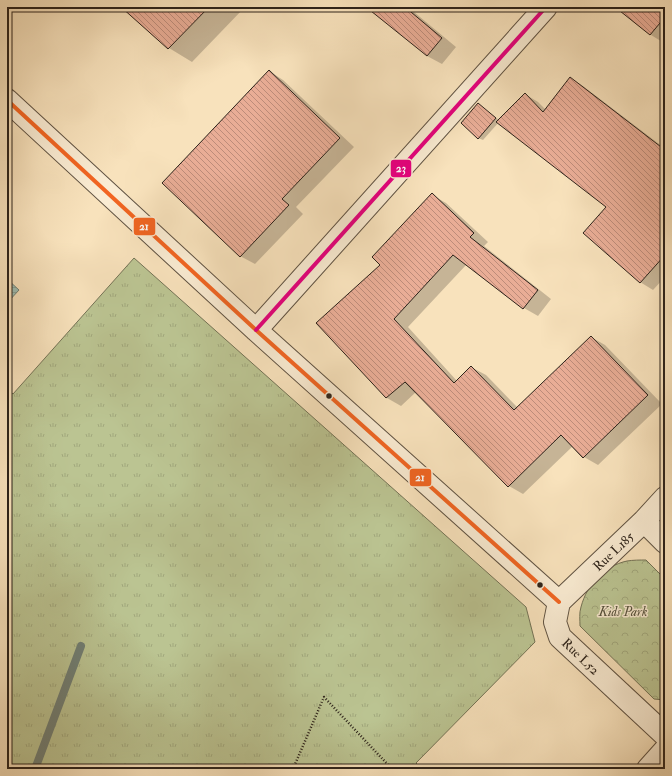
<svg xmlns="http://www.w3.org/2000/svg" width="672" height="776" viewBox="0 0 672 776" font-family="'IM FELL Double Pica',serif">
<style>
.grass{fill:url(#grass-tufts);stroke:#747356}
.park{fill:url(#park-crowns);stroke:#747356}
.water{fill:url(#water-rules);stroke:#707f75}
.shadow{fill:#0003}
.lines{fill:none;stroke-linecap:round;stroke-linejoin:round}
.stream{stroke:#707f75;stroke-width:8}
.building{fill:url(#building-back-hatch);stroke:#2c221a}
.street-casing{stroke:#5f5242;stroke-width:24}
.path{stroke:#2c221a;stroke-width:2.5;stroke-dasharray:1 2;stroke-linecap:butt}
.street{stroke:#faecd3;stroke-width:22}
.bus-1-casing{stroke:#faecd3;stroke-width:7}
.bus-2-casing{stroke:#faecd3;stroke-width:7}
.bus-1{stroke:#f26522;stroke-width:4}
.bus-2{stroke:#e5007d;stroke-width:4}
.bus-dot{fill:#2c221a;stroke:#faecd3;stroke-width:1.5}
.labels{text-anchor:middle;stroke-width:3;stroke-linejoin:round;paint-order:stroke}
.street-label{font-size:13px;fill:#2c221a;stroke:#faecd3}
.park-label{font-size:13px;font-style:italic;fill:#57533e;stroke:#faecd3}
.line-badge{stroke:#faecd3;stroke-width:1.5}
.badge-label{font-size:11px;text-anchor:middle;font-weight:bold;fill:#fff}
</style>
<defs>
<pattern id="grass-tufts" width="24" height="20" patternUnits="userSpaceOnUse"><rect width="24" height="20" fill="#bbc492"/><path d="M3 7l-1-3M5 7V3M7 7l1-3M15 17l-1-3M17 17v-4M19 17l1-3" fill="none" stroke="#a1a87d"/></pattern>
<pattern id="park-crowns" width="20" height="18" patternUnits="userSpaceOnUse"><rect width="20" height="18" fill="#bbc492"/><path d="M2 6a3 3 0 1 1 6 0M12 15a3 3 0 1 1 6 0" fill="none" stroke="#a1a87d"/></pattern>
<pattern id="water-rules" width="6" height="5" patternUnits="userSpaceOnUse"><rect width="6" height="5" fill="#9dbdb2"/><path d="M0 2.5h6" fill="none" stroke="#87a298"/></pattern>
<pattern id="building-back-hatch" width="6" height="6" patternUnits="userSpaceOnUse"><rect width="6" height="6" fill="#e9ad96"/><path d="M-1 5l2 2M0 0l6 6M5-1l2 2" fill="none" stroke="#bd8c7a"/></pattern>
</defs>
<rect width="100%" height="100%" fill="#f8e2bc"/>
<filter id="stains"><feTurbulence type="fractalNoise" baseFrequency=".005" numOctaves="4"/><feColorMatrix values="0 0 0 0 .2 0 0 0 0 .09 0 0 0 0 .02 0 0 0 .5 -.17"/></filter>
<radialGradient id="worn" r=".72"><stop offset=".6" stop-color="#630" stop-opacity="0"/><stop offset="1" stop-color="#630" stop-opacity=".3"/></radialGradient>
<path class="grass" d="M134 258 526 607 535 642 416 763 422 769H7V389L13 394Z"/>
<path class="park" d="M646 560 665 579V700L654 699 580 626C580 620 579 613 581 607 587 584 604 566 627 561 633 560 640 560 646 560Z"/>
<path class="water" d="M7 279 19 290 7 303Z"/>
<path class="shadow" d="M122 7H245L192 62 169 48Z
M368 7H408L456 47 442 64 427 56Z
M617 7H665V42L664 43 651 35Z
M269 71 283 80 354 147 296 207 303 214 255 264 240 256Z
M570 78 583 86 663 147H665V277L653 290 640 282 608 206 499 122 483 140 478 138V104L499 120 525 94 538 102 546 110Z
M432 195 446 203 488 242 484 246 551 299 538 316 524 308 467 264 408 327 457 381 471 367 486 375 518 408 591 337 605 345 662 404 598 465 584 457 573 446 523 494 509 486 416 392 401 406 387 398 318 323 381 265Z"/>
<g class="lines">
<path class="stream" d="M35 769 81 646"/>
</g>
<path class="building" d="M121 7H209L168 49Z
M366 7H405L442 38 427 56Z
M615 7H665V17L650 35Z
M269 70 340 138 282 199 289 205 240 257 162 183Z
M570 77 665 150V255L640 283 583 233 606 207 496 122 525 93 543 112Z
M478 103 496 118 478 139 461 123Z
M432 193 474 233 470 237 538 290 523 309 453 255 394 319 454 383 471 366 514 410 591 336 648 395 583 458 561 435 508 487 405 382 386 398 316 323 380 265 372 257Z"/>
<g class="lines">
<g class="street-casing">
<path id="street" d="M7 100 256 330 559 602
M256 330 546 7
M644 521 665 542
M559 602 555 622 560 637 665 735
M559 602 644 521 665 498
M648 769 665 750"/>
</g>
<path class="path" d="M293 769 324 697 392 769"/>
<use href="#street" class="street"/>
<g class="bus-1-casing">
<path id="bus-1" d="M7 100 256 330 559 602"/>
</g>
<g class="bus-2-casing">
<path id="bus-2" d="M256 330 546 7"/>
</g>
<use href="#bus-1" class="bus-1"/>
<use href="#bus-2" class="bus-2"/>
</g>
<g class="bus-dot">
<circle cx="329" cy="396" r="3.5"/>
<circle cx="540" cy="585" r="3.5"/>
</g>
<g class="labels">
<g class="street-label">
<text transform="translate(613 551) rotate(-43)" y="5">Rue L185</text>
<text transform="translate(581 656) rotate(44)" y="5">Rue L52</text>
</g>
<g class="park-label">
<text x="623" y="616">Kids Park</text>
</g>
</g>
<g class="line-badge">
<rect x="390" y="159" width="22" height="19" rx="4" fill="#e5007d"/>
<rect x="133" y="217" width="23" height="19" rx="4" fill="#f26522"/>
<rect x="409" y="468" width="23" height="19" rx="4" fill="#f26522"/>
</g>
<g class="badge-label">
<text x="401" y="172">23</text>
<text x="144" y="230">21</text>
<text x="420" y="481">21</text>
</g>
<rect width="672" height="776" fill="none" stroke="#f8e2bc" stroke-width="24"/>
<rect x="8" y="8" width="656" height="760" fill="none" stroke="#2c221a" stroke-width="2"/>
<rect x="12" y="12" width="648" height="752" fill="none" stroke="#2c221a"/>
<rect width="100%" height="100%" filter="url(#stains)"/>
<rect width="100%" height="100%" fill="url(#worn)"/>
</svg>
